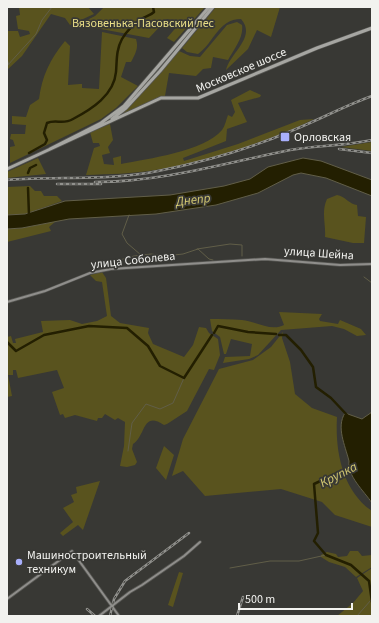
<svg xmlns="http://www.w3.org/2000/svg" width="379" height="623" viewBox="0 0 379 623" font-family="'Source Sans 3',sans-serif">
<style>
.green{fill:#59531e}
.water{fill:#231f01;stroke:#615e48}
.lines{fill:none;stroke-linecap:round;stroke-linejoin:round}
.stream{stroke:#615e48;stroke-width:1}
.river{stroke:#231f01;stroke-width:2.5}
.secondary-casing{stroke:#565652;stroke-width:3.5}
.primary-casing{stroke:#565652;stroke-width:4.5}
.secondary{stroke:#8f8e8b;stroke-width:2}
.primary{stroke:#a6a6a2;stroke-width:3}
.rail-casing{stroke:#91918d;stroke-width:2.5}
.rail{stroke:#383834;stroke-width:1;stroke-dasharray:3;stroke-linecap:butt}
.poi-dot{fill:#a9b0fc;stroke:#383834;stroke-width:1.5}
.labels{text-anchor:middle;stroke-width:3.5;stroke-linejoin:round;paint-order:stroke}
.park-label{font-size:12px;fill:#eadf87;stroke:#383834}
.street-label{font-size:12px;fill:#f2f2ef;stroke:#383834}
.poi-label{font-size:12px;fill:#f2f2ef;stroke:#383834;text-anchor:start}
.water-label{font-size:13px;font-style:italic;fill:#d5ca72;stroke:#383834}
</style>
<rect width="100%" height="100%" fill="#383834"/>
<path class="green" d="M19 7H88L94 14 70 25 65 18 51 14 22 56 7 70V31H18L20 37 30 34 29 31 18 29 16 16 20 15Z
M104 7H205L174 42 167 38 179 24 174 20 167 19 149 38 85 26 83 22 95 16Z
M216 7H280L271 37 257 30 248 49 226 70C230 53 257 37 241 19 218 19 214 43 198 54L187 52 182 48Z
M237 22 242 25C244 37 234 49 228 60L213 57 211 68 203 69 196 76 169 73 165 96 118 118 179 51 190 56 200 57 227 25Z
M102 32 136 39C139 48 135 54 131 62H126L121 77 138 86 116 108 101 119 10 163V147L15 146 13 140 10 139 11 134H25L26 125 12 124V116L26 117 30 105 39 99C42 76 50 59 65 41L70 46 68 85 80 84H82V88L99 89Z
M250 90 261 95 260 97 238 103 247 122 227 129 226 141 183 158 184 161 238 144 300 120 314 119C270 141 204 162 155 170 132 174 109 174 86 175L94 148 100 146 99 143H93L90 132 110 124 113 140 108 147 110 153 102 155 104 164 114 165 113 158 121 156V164C147 159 205 151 222 130 225 126 226 120 228 115L232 117 235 112 231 100Z
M372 142V151L341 147Z
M38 158 46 174 7 178V172Z
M30 186 35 191H41L44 196H57L62 201 25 214 7 215V187Z
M337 195C345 196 350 205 357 205L358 216 366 217 364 243H353L325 237C326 224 321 212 327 199Z
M56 221 49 227 51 231 7 242V229L22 228Z
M102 272 106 278 111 316 120 323 149 328 148 333 153 344 184 357 193 345 199 327 206 328 209 333 218 339 220 355 214 370 209 369 187 411 167 424 164 425C142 410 146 436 133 444L132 449 137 462 135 465 127 467 120 466 124 446 125 422 118 418 115 420 105 414 102 418H98L97 421 75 415 65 418 63 414 60 415 52 392 64 388 57 370 18 378 16 370H13V375H8L12 396 7 397V337L11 336 13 343H16L15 339 43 332 41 321 70 320 82 324 97 321 107 316 102 282 96 281 90 275Z
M279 312 322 314 319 319 320 321 338 324 340 320 361 329 366 335 357 336 344 329 332 326 281 330 258 355 249 359 223 363 225 357 250 356 252 344 231 339 226 354H224L220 337 212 331 210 319C221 319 231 319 242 320 255 321 271 332 284 325Z
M283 332 282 338 290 362 295 394 312 408 337 417C335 451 342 490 372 511V527L335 515 322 502 281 489 205 496 183 471 172 476 183 439 219 369 253 360 271 347Z
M164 446 174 455 166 480 156 468Z
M100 481 83 530 78 525 63 536 60 533 73 522 63 508 74 502 71 495 77 493 76 487Z
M350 551H358L362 556 372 555V567L356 577 345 567 329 562 321 557V555L327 552 336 554 338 557 347 556Z
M372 568V616H337L353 603 363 591 357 578Z
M179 572 183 573 173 607 168 605Z"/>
<path class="water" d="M303 158 321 161 372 180V196L326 178 301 173 293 175 258 193 216 205 156 214 69 219 22 228 7 229V215L25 214 65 201 170 195 224 186 250 179 268 167Z
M372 412V503C364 491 347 476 349 461 345 445 336 427 345 413L362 419Z"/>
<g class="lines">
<path class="stream" d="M7 59 9 65
M7 66 36 34 42 20 52 7
M129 215 122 234 127 243 141 255
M197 249 230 244 242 245V256
M120 260 134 256 151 254 165 256 183 254 198 249 209 259 213 260
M364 277 372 283
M128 451 132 423 146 404 160 409 173 403 184 378
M230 568 270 561H299L326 555
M357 616 371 600"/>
<path class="river" d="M29 153 45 144 47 140 44 133 47 123C56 119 63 125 73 119 92 109 114 95 116 72 117 60 116 50 122 39 126 32 134 24 141 19 146 16 150 16 154 12L153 7
M28 173 30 168 36 165
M28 188 29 215
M214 333 218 326 248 332 276 334
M279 335H286L301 350 313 367 316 387 331 398 347 415
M7 342 16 351 44 335 89 326 127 328 148 346 160 366 184 378 212 335
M352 466 314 484 318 533 314 541 326 555 351 565 369 581 372 602"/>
<g class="secondary-casing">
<path id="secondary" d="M7 302 45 291 90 273 111 269 265 259 340 265 372 264
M7 599 72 551 119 616
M99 616 130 592 142 585 184 556 200 542"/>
</g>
<g class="primary-casing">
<path id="primary" d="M112 119 126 108 160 71 213 7
M50 149 101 123 124 106 209 7
M7 169 161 98H198L317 48 372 28"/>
</g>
<use href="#secondary" class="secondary"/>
<use href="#primary" class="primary"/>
<g class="rail-casing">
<path id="rail" d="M339 149 372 153
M7 180C57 176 109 181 158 171 203 162 249 149 291 131 319 120 344 106 372 96
M95 182C162 182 225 163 290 150 317 145 345 146 372 140
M57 184H101
M87 609 95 616
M110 616 114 599 125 581 189 533
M237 616 243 597"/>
</g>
<use href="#rail" class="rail"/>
</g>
<g class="poi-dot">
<rect x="280" y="132" width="10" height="10" rx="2"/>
<circle cx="19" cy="562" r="4"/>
</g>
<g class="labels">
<g class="park-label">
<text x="143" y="27">Вязовенька-Пасовский лес</text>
</g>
<g class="street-label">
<text transform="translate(241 70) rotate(-23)" y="4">Московское шоссе</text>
<text transform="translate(319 253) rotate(4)" y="4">улица Шейна</text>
<text transform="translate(133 260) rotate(-6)" y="4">улица Соболева</text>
</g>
<g class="poi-label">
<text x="294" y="141">Орловская</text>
<text x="27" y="559">Машиностроительный<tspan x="27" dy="14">техникум</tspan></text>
</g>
<g class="water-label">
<text transform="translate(193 199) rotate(-7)" y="5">Днепр</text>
<text transform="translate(338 474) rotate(-27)" y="5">Крупка</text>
</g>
</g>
<rect width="379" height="623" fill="none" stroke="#f2f2ef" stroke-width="16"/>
<path d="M239 603v6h113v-6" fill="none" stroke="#f2f2ef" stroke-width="2"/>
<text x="245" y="603" font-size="12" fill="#f2f2ef" stroke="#383834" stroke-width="3" paint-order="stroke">500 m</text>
</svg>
